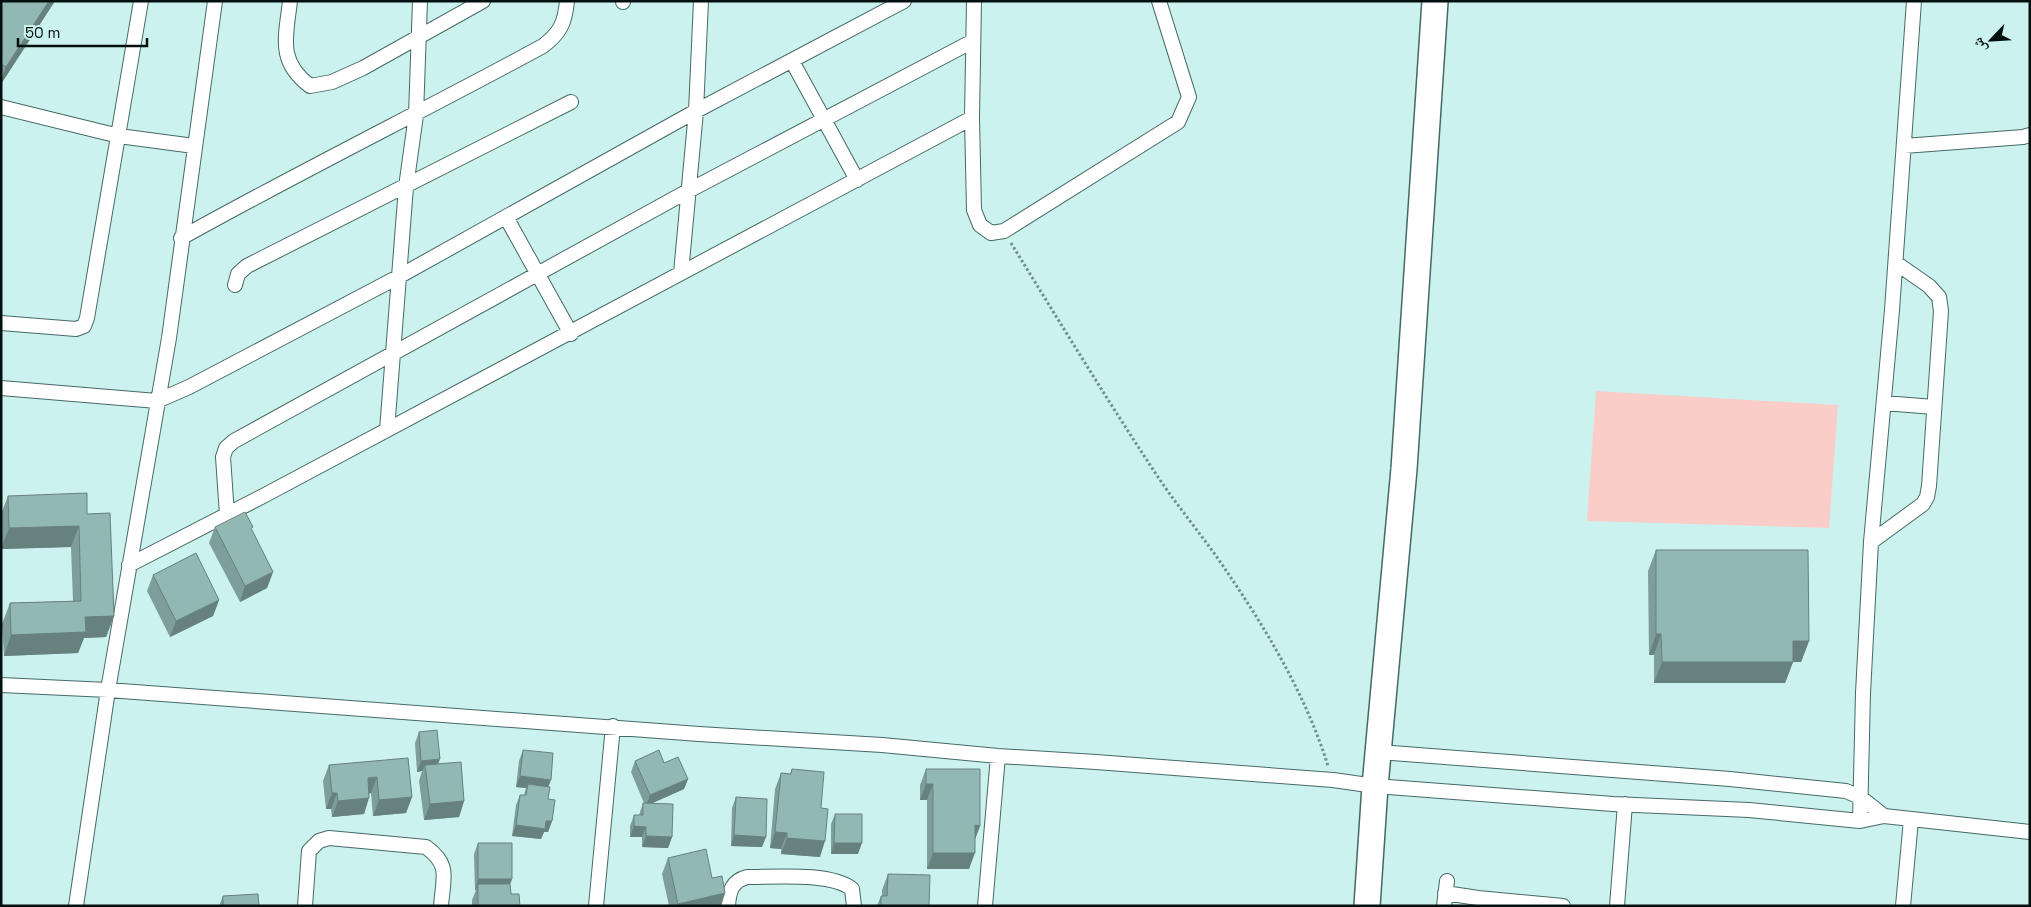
<svg xmlns="http://www.w3.org/2000/svg" width="2031" height="907" viewBox="0 0 2031 907" font-family="'Space Grotesk','Noto Naskh Arabic',sans-serif">
<style>
.green{fill:#facdc8}
.lines{fill:none;stroke-linecap:round;stroke-linejoin:round}
.street-casing{stroke:#466966;stroke-width:16}
.highway-casing{stroke:#466966;stroke-width:28}
.path{stroke:#738e8c;stroke-width:3;stroke-dasharray:2.5 2.5;stroke-linecap:butt}
.street{stroke:#fff;stroke-width:14}
.highway{stroke:#fff;stroke-width:25}
.wall{fill:#7e9e9b}
.shaded-wall{fill:#66817e}
.building{fill:#92b8b4;stroke:#66817e}
</style>
<rect width="100%" height="100%" fill="#cbf2ee"/>
<path class="green" d="M1596 391 1838 405 1829 528 1587 521Z"/>
<g class="lines">
<g class="street-casing">
<path id="street" d="M290 1C286 37 277 61 310 86L332 82 363 68 483 1
M974 1 972 118 974 210 980 225 991 233 1004 231 1178 122 1189 97 1159 1
M623 2V1
M792 61 857 180
M1 107 119 136 194 146
M1904 146 2023 137 2030 135
M506 217 571 334
M181 238C301 171 423 111 543 46 560 33 565 23 567 1
M681 273 696 111 701 1
M235 285 238 274 247 266 571 102
M1 323 76 329 84 326 87 318 141 1
M1 388 157 401 189 387 398 277 696 111 904 1
M1884 403 1934 407
M387 430 406 187 416 115 420 1
M227 515 223 457 226 448 234 441 688 191 973 41
M1871 542 1923 504 1927 497 1929 486 1941 311 1939 297 1929 286 1896 263
M129 565 265 495 972 118
M1 685 108 690 699 734 882 745 998 756 1096 762 1333 780 1375 786 1613 804 1749 810 1860 821 1884 816 2030 832
M1379 752 1730 779 1846 791 1860 797 1884 816
M1860 821 1863 693 1871 542 1892 310 1914 1
M1445 893 1478 898 1563 906
M76 906 108 690 169 338 215 1
M305 906 309 851 319 841 329 838 426 847C451 865 443 878 441 906
M596 906 613 726
M728 906C729 891 732 881 747 877 774 877 831 872 852 889L854 906
M985 906 998 756
M1444 906 1447 881
M1617 906 1625 804
M1903 906 1911 820"/>
</g>
<g class="highway-casing">
<path id="highway" d="M1367 906 1375 786 1404 469 1435 1"/>
</g>
<path class="path" d="M1011 243C1059 321 1107 400 1158 477 1178 507 1202 535 1223 566 1265 627 1306 695 1328 766"/>
<use href="#street" class="street"/>
<use href="#highway" class="highway"/>
</g>
<path class="wall" d="M1 1H55L1 84Z
M8 496 87 514 114 616 106 637 84 638 78 653 4 656 2 624 10 603 73 601 71 547 1 549V514Z
M215 527 252 531 273 572 267 588 240 602 209 543Z
M1656 550 1809 641 1801 662H1793L1785 683H1654V655H1649L1648 571Z
M153 575 219 600 213 616 170 637 147 591Z
M419 732 438 764 464 801 459 817 424 820 419 781 422 771 417 772 415 743Z
M523 750 548 787V799L552 821 548 832H544L541 839 512 836 516 805 520 795H524L526 788 516 787 519 761Z
M408 758 412 797 406 813 373 816 371 793 369 794 364 814 332 817 331 809H326L323 781 329 765Z
M635 761 664 763 688 779 684 789 652 803 672 837 668 848 642 847V837H630V826L634 815H639L643 803H644L631 772Z
M792 769 821 808 820 857 781 854V849L770 848 775 789 781 773 790 774Z
M926 769 980 826 975 839 969 869H927V800H920V785Z
M736 797 762 847 731 846 732 808Z
M835 814 858 854H831V824Z
M478 843 512 879 510 884 511 894 520 906H472V900L476 890H475L474 854Z
M668 858 712 878 725 893 721 906H669L662 874Z
M888 874 929 906H877L881 896H882V890Z
M223 896 259 906H219Z"/>
<path class="shaded-wall" d="M49 1H55L1 84V80L6 67Z
M79 526 71 547 1 549 9 528Z
M273 572 267 588 240 602 245 586Z
M219 600 213 616 170 637 176 621Z
M114 616 106 637 84 638 78 653 4 656 11 635 85 617Z
M1656 634H1661L1654 655H1649Z
M1793 641H1809L1801 662H1793L1785 683H1654L1662 662Z
M440 759 436 770 425 765 422 771 417 772 421 761Z
M520 776 551 780 547 790 528 784 526 788 516 787Z
M377 777 371 793 362 794 368 778Z
M688 779 684 789 646 806 650 795Z
M926 784H933L927 800H920Z
M332 793H337L331 809H326Z
M412 797 406 813 373 816 379 800Z
M369 798 364 814 332 817 338 801Z
M464 801 459 817 424 820 430 804Z
M546 821H552L548 832H544L541 839 512 836 516 825Z
M975 825 980 826 974 842Z
M634 826 646 827 642 837H630Z
M775 832 787 833 781 849 770 848Z
M734 835 766 837 762 847 731 846Z
M646 836 672 837 668 848 642 847Z
M787 838 825 841 820 857 781 854Z
M834 843H862L858 854H831Z
M933 853H975L969 869H927Z
M478 879H512L508 890 478 884 476 890H475Z
M725 893 721 906H678V904Z"/>
<path class="building" d="M1 1H49L6 67 1 64Z
M87 493V514L110 513 114 616 85 617 86 632 11 635 10 603 81 601 79 526 9 528 8 496Z
M245 512 253 527 251 528 273 572 245 586 215 527Z
M1656 550H1808L1809 641H1793V662H1662L1661 634H1656Z
M196 553 219 600 176 621 153 575Z
M437 730 440 759 421 761 419 732Z
M523 750 553 753 551 780 520 776Z
M659 750 664 763 678 757 688 779 650 795 635 761Z
M408 758 412 797 379 800 377 777 368 778 369 798 338 801 337 793H332L329 765Z
M461 762 464 801 430 804 425 765Z
M792 769 824 772 821 808 828 809 825 841 787 838V833L775 832 781 773 791 774Z
M926 769H980V826L975 825V853H933V784H926Z
M528 784 550 787 548 799 555 800 552 821H546L545 829 516 825 520 795H526Z
M736 797 767 799 766 837 734 835Z
M643 803 673 804 672 837 646 836V827L634 826V815H643Z
M835 814H862V843H834Z
M478 843H512V879H478Z
M706 849 712 878 722 876 725 893 678 904 668 858Z
M888 874 930 875 929 906H881V896H887Z
M478 884H510L511 894H519L520 906H478Z
M258 894 259 906H223V896Z"/>
<rect width="2031" height="907" fill="none" stroke="#04100f" stroke-width="5"/>
<g transform="translate(1991 40) rotate(245)" stroke="#cbf2ee" stroke-width="4" paint-order="stroke">
<path d="M0-4L9 19L0 12L-9 19Z" fill="#04100f"/>
<text y="-8" font-size="14" font-weight="bold" text-anchor="middle" fill="#04100f">ش</text>
</g>
<path d="M18 38v8h129v-8" fill="none" stroke="#04100f" stroke-width="2.5"/>
<text x="25" y="38" font-size="15" fill="#04100f" stroke="#cbf2ee" stroke-width="4" paint-order="stroke">50 m</text>
</svg>
